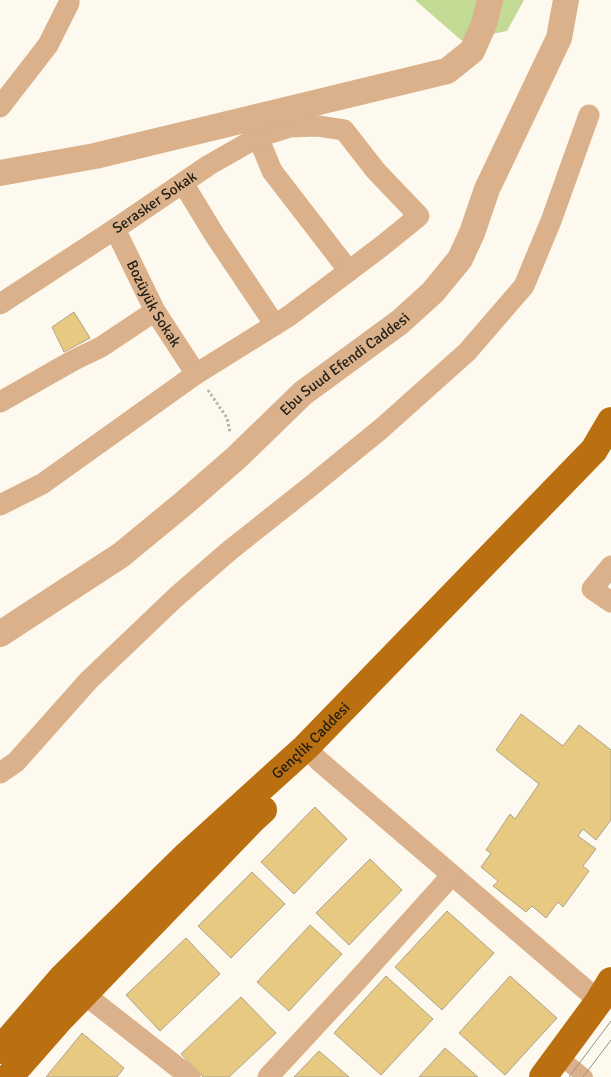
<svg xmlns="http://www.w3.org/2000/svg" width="611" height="1077" viewBox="0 0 611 1077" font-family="Signika,sans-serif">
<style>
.green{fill:#c3da95}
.building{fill:#e8c981;stroke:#ada38c}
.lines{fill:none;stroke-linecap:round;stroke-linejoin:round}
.path{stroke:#b8b4ab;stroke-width:3;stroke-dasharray:2.5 2.5;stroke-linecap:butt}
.pedestrian{stroke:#dab18a;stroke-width:16}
.minor{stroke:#dab18a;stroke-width:21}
.tertiary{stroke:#dab18a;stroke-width:26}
.primary{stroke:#ba7011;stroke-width:28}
.tram{stroke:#969289;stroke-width:1}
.labels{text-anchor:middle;stroke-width:4;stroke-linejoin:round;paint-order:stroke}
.street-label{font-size:15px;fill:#211d14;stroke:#fdf9ef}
</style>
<rect width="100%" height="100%" fill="#fdf9ef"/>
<path class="green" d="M415 0H524L507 31 461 40Z"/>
<path class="building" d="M74 312 90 338 64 352 52 327Z
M521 714 563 746 579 725 611 750V820L596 840 583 829 578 836 596 849 583 866 589 871 563 907 558 902 546 918 532 906 526 912 493 886 498 881 481 867 491 853 486 850 510 814 515 819 539 784 496 750Z
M315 807 347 839 294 894 261 862Z
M370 859 402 890 349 945 316 913Z
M252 872 285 904 231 958 198 926Z
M447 911 494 953 442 1010 395 967Z
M310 925 342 954 289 1011 257 982Z
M186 938 220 974 160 1031 126 995Z
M386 976 433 1019 381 1075 334 1033Z
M510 976 557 1018 505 1075 459 1033Z
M241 997 276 1033 229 1077H203L181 1054Z
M82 1033 124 1068 117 1077H46Z
M445 1048 478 1077H419Z
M319 1051 349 1077H294Z"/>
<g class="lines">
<path class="path" d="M208 390 227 418 230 432"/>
<path class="pedestrian" d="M559 1056 585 1077"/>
<g class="minor">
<path d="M0 107 48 45 69 3V0"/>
<path d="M258 137 272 171 349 271"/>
<path d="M183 183 214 234 275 325"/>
<path id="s1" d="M115 229 155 311 196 374"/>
<path id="s2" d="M0 304 115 229 209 165 258 137 290 127 318 126 344 130 376 171 419 216 382 246 289 316 196 374 42 484 0 505"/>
<path d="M0 402 74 360 101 347 155 311"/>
<path d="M611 566 592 589 611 602"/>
<path d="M306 747 318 760 599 1001"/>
<path d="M0 773 16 762 89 680 176 597 229 551 311 486 382 428 467 352 524 286 551 221 589 115"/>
<path d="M84 994 190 1077"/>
<path d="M268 1077 354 984 452 875"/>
</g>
<g class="tertiary">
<path d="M0 173 95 156 447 71 472 51 484 24 490 0"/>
<path id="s3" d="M0 634 121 555 183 504 236 458 303 393 400 322 433 292 460 259 472 233 487 189 559 38 566 0"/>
</g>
<g class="primary">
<path id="s4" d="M0 1050 63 977 187 855 306 747 594 450 611 421"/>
<path d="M9 1077 59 1020 252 820 263 810"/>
<path d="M543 1077 599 1001 611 981"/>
</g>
<path class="tram" d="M569 1077 611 1021
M583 1077 611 1040"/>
</g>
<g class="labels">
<g class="street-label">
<text dy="5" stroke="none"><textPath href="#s2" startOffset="185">Serasker Sokak</textPath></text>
<text dy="5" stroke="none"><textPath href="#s1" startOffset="84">Bozüyük Sokak</textPath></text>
<text dy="5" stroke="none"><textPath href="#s3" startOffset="439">Ebu Suud Efendi Caddesi</textPath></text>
<text dy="5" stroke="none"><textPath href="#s4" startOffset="439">Gençlik Caddesi</textPath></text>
</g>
</g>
</svg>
